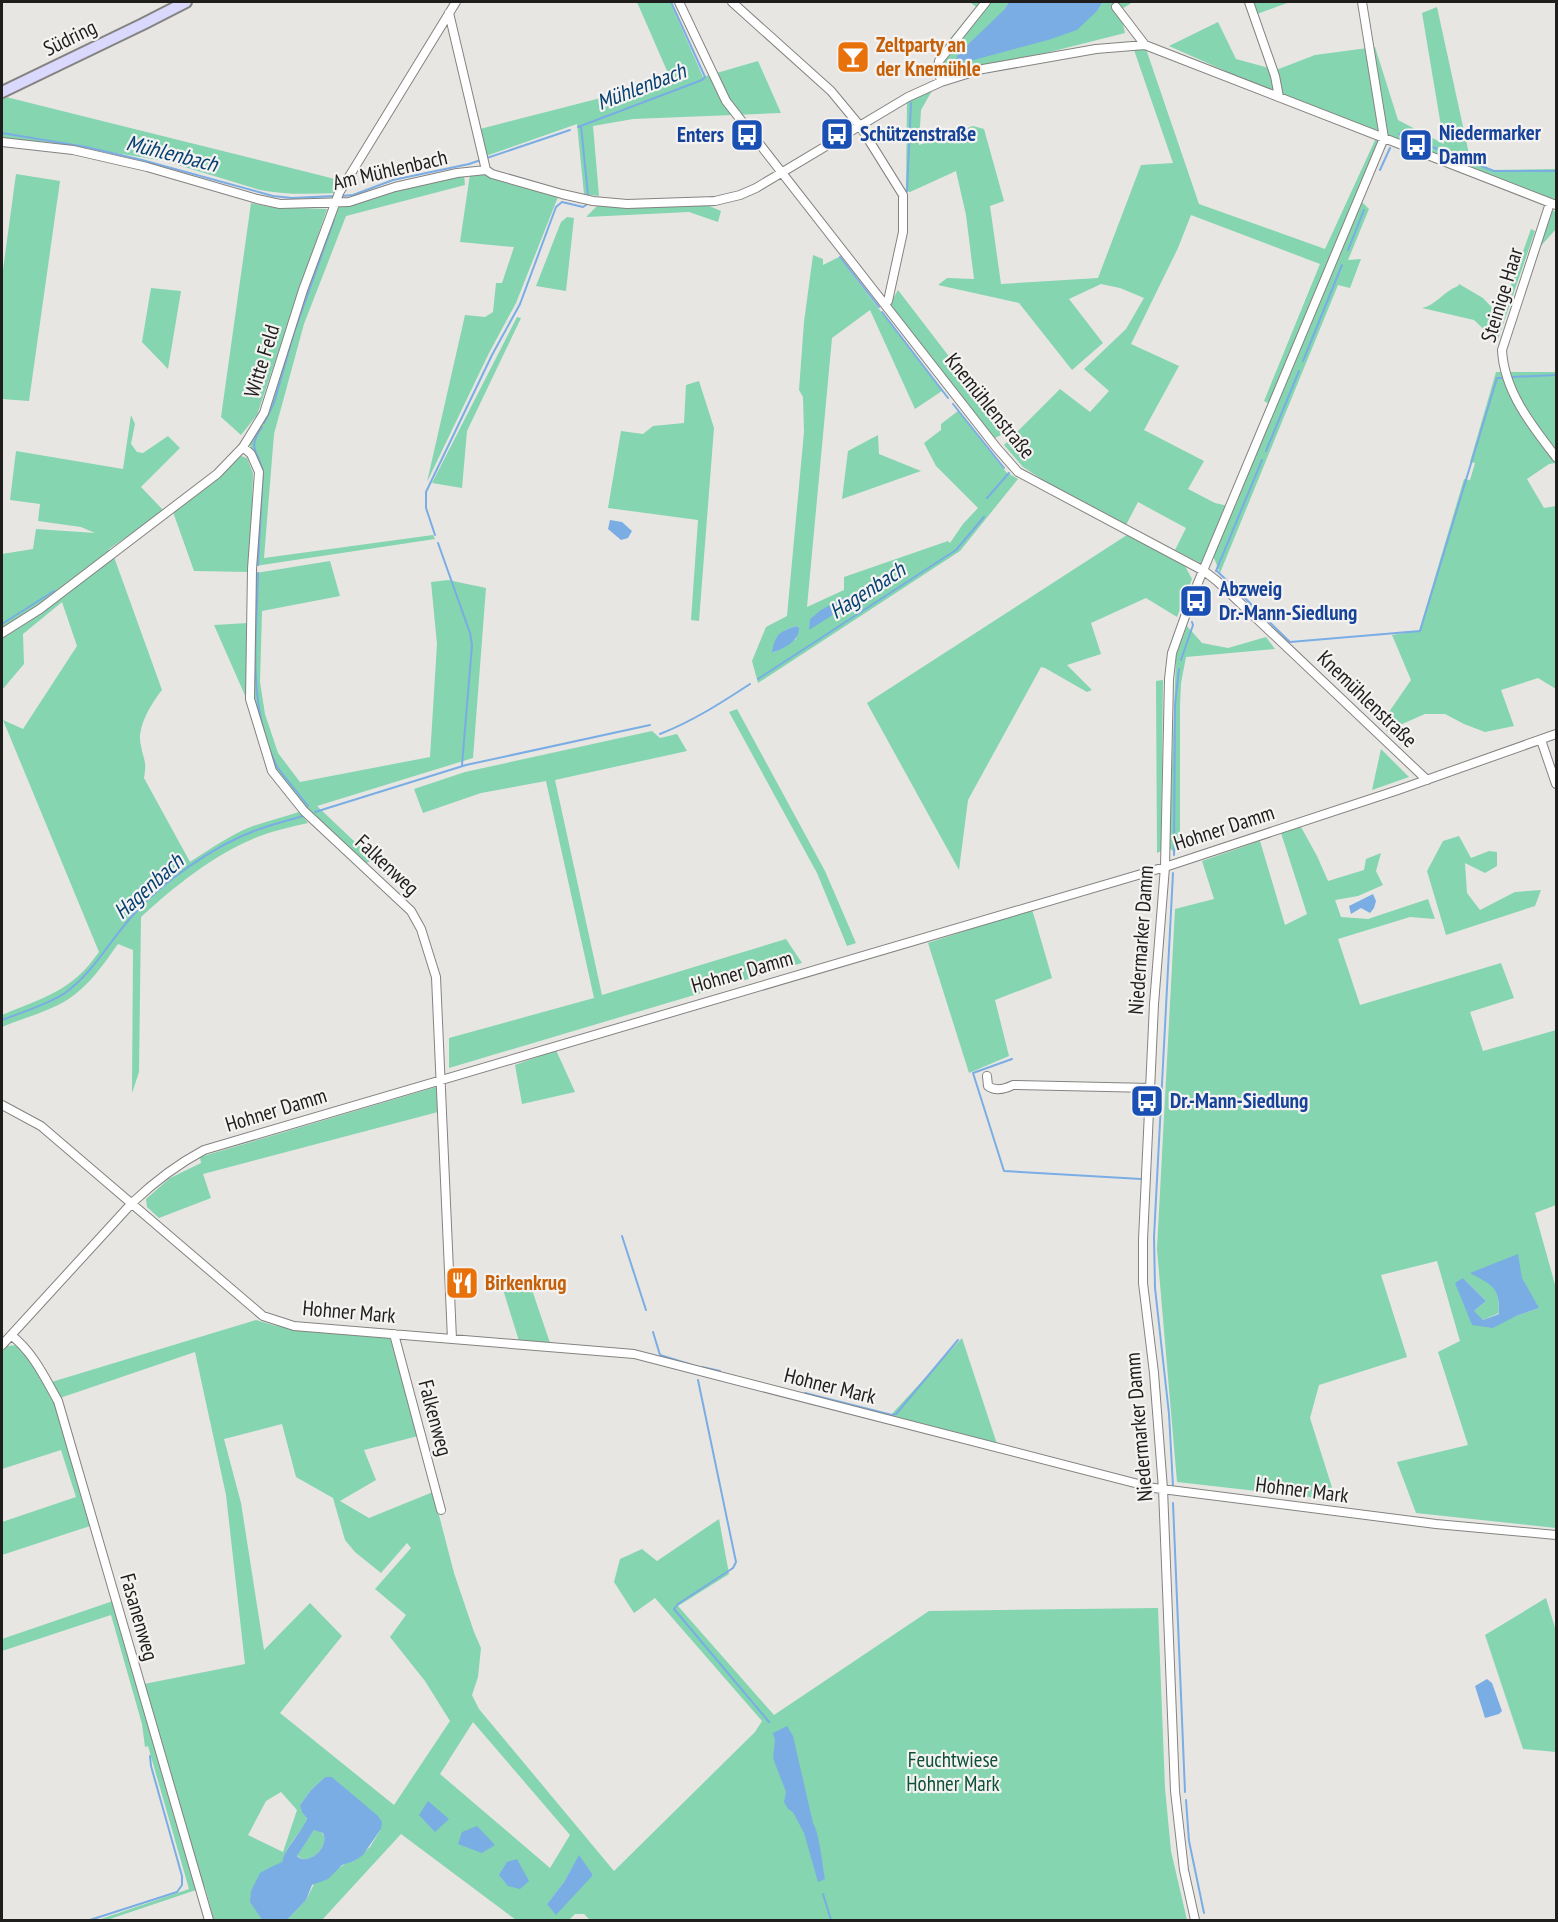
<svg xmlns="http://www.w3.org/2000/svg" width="1558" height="1922" viewBox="0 0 1558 1922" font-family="'PT Sans Narrow',sans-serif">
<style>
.green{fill:#84d5b0;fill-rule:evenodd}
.water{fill:#7aade4;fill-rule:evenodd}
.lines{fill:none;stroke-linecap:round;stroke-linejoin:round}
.stream{stroke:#7aade4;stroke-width:2}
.minor-casing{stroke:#858381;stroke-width:10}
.secondary-casing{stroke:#858381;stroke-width:14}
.minor{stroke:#fff;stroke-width:8}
.secondary{stroke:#dad9fd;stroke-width:10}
.labels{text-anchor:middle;stroke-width:4.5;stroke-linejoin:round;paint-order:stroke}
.street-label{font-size:21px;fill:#1f1e1d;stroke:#f5f3f1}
.food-label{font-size:21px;font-weight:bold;fill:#c56008;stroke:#f5f3f1;text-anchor:start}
.transit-label{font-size:21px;font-weight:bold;fill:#164399;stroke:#f5f3f1;text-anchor:start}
.park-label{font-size:21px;fill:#0d5038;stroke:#f5f3f1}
.water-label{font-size:22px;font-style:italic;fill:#074072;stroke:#f5f3f1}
</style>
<rect width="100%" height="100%" fill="#e8e6e3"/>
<path class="green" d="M637 2H670L703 77 758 61 781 113 633 119 593 126 599 196 584 194 577 124 486 156 480 129 671 80Z
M970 2H1009L1004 10 1097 11 1103 2H1133L1120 10 1125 33 1034 56 944 74 939 52 976 7Z
M1253 2H1290L1257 14Z
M1437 7 1469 154 1491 170 1556 169V200L1281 94 1276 70 1315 55 1375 47 1398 120 1444 144 1422 13Z
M1218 22 1236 59 1269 68 1275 93 1169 46Z
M1146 49 1199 204 1325 249 1376 138 1384 146 1361 201 1369 209 1348 260 1361 259 1350 288 1338 285 1220 573 1210 548 1202 564 1175 550 1186 528 1138 502 1126 525 1071 498 1023 467 1004 445 1060 389 1090 412 1109 391 1084 369 1126 329 1144 298 1120 288 1101 284 1069 299 1103 343 1072 370 1019 303 938 285 947 278 974 279 966 215 956 171 910 192 906 191 907 102 933 89 921 110 919 145 973 126 984 129 1004 201 990 206 1001 284 1098 278 1141 165 1173 163 1134 50ZM1191 215 1320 264 1264 401 1270 404 1228 506 1215 503 1188 489 1204 461 1144 430 1179 366 1131 344 1178 248Z
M6 97 343 181 336 193C310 194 286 195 260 190L165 161 48 142 2 139V99Z
M480 173 558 197 516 303 489 353 427 482 465 315 485 317 493 312 496 283H502L514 247 460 242 470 174Z
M16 174 60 181 29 401 2 399V277Z
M464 175 465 185 346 216 304 324 274 434 264 558 433 535 435 539 255 566 261 472 250 445 252 439 268 413 306 291 338 207 397 189Z
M251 203 270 207 327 209 257 415 241 435 221 417Z
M707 205 721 211 718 222 689 212 586 217 597 206 627 208Z
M1550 209 1556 212V229L1540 247 1537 246Z
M567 217 574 218 566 291 536 286 561 222Z
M1531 229 1535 231 1497 342 1474 320 1422 308C1436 305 1443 292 1458 286L1459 284 1483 298 1500 316Z
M813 255 823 259V265L839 257 942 391 915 409 870 310 832 338 807 607 844 590V577L948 541 950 543 963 524 978 508 936 466 924 443 941 430V424L958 411 1006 472 1018 479 960 551 758 683 752 661 766 627 787 616 804 432 803 397 799 390 804 322ZM881 583 859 599 812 617 843 598 857 595ZM798 626 796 639 773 653C775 636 781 630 798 626Z
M151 288 181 291 168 369 142 342Z
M898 290 1007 432 993 439 890 304Z
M517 317 521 318 467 431 462 488 432 483Z
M1496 372H1556V449L1531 419 1556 463 1549 464 1527 479 1544 508 1556 506V689L1538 678 1501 690 1514 726 1485 732 1464 724 1445 714H1425L1386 731 1389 712 1411 680 1392 635 1419 631 1464 479 1470 480 1475 463 1470 462Z
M699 381 714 428 699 621 691 620 698 520 608 508 621 431 643 434 653 426 684 423 686 385Z
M131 415 135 424 131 444 137 452 143 453 168 436 180 448 141 487 164 511 109 549 114 557 162 690C151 704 136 728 141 746 144 762 147 760 144 778L190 862C210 849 230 835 253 826 268 821 284 817 299 812L308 823C290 827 272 831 255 838 212 856 175 886 141 917L139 1072 132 1093 133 950 118 944C103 965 89 986 67 1000 50 1011 21 1019 2 1027V1015C44 997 71 992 99 952L3 720 23 729 77 646 62 602 23 634 24 664 2 690V554L33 549 36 529 95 533 81 527 38 521 40 504 10 500 16 451 123 469Z
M878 435 879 454 921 471 842 499 848 451Z
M241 456 247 458 253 473 250 572 194 571 173 512 219 476Z
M1127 535 1185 566 1192 579 1177 617 1146 598 1091 623 1101 654 1067 665 1092 690 1087 692 1045 668 1041 667 968 800 959 870 867 703Z
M330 561 340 596 262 611 260 682 265 714 278 753 300 782 430 757 437 644 431 582 448 580 486 588 473 758 317 806 374 860 366 863C334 834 296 805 275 767 243 709 254 635 256 573Z
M248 623 247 700 214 625Z
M1187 626 1202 643 1228 648 1266 637 1275 649 1186 657 1181 683 1180 706V853L1169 849 1176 656Z
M1163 680 1161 851 1157 853 1156 681Z
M737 709 825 871 856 943 847 946 817 873 729 712Z
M652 731 660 738 677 734 687 751 555 780 602 995 786 939 802 963 449 1068V1038L594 998 546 781 481 793 423 813 414 789 465 772Z
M1381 749 1409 777 1372 790Z
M1301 827 1317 856 1328 881 1364 870 1366 859 1381 853 1376 871 1383 885 1358 896 1335 900 1341 917 1368 919 1428 899 1435 919 1410 917 1338 939 1360 1005 1501 963 1514 998 1470 1012 1483 1051 1556 1030V1205L1535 1213 1556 1288V1528L1416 1513 1397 1462 1468 1445 1438 1352 1460 1341 1437 1261 1381 1275 1407 1357 1319 1385 1310 1418 1336 1500 1177 1482 1157 1249 1175 909 1214 899 1202 861 1260 841 1285 925 1307 914 1281 833ZM1471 1273 1539 1308 1516 1316 1472 1325 1463 1278 1486 1301 1473 1312 1483 1320 1499 1313C1499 1286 1493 1285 1471 1273Z
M1459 836 1471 858 1489 851 1497 852V866L1485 873 1465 863 1467 893 1480 910 1515 892 1541 890 1535 906 1446 935 1427 871 1443 841Z
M1032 909 1052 978 995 1000 1009 1056 969 1073 928 943Z
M556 1050 575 1092 522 1104 515 1065Z
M436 1087 438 1112 203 1174 211 1198 159 1218 147 1207 146 1199 170 1178 201 1163 200 1157Z
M529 1281 550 1343 519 1341 501 1283Z
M256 1320 277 1326 390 1338 418 1436 364 1450 376 1480 340 1501 369 1518 433 1492 454 1573 474 1632 481 1648 478 1677 472 1695 479 1709 614 1871 755 1732 762 1721 655 1598 634 1613 614 1582 620 1559 642 1549 657 1561 719 1519 729 1574 678 1606 774 1715 929 1611 1158 1608 1165 1788 1171 1851 1187 1920H590L584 1914H575L569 1920H516L401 1834 322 1920H287L306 1900 314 1884 348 1862 354 1861 370 1847 381 1829 380 1819 332 1777H325L311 1790 300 1805 307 1817C305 1829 295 1836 290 1845 286 1850 285 1857 282 1862 276 1872 255 1879 252 1891 248 1903 257 1911 262 1920H214L205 1887 107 1920H98L189 1889 148 1746 145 1747 142 1724 111 1615 2 1651V1639L113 1601 144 1684 245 1664 226 1495 195 1352 54 1400 90 1526 2 1555V1522L76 1497 61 1450 2 1469V1352L7 1346 17 1345 27 1357 45 1384ZM282 1424 296 1477 333 1498 345 1540 355 1552 381 1573 407 1543 411 1548 375 1589 406 1615 390 1637 425 1681 450 1721 394 1805 280 1713 342 1636 310 1603 264 1650 241 1503 224 1439ZM473 1722 570 1835 550 1868 440 1774ZM281 1792 297 1810 283 1852 248 1835 266 1801ZM579 1856 593 1875 547 1904 564 1882Z
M962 1338 997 1444 889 1417Z
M1546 1598 1556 1631V1752L1523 1749 1485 1635Z
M314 1830C340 1832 311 1872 297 1855Z"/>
<path class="water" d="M1009 2H1103L1097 11 1077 30 1048 40 970 61 956 60 958 54 1004 10Z
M610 520 622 522 632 531 628 538 621 540 608 529Z
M879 581 880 585 809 630 810 619 821 610 843 598 857 595 875 582Z
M797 626 799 628C799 642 784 648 772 653 775 634 780 631 797 626Z
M1373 894 1376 901 1374 908 1370 913 1361 908 1351 914 1349 906Z
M1518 1254 1522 1278 1539 1308 1516 1316 1493 1328 1472 1325 1455 1283 1463 1278 1486 1301 1474 1311 1483 1320 1499 1314C1500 1286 1491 1285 1470 1273Z
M1487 1679 1492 1683 1502 1711 1499 1714 1485 1718 1475 1686Z
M787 1726 793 1736 813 1823C820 1835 822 1864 825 1879L818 1882 804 1833 793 1812 788 1809 784 1802 786 1792 773 1758 775 1740 773 1733Z
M325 1777H332L378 1816 382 1822 381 1829 363 1855 354 1861 342 1865 328 1879 312 1885 306 1900 287 1920H262L250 1902 251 1891 260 1873 267 1869 282 1862C286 1846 299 1836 306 1821L307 1818 302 1812 300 1805 311 1790ZM314 1830 323 1833C330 1847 308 1867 297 1856Z
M428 1801 449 1819 435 1832 419 1815Z
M477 1826 495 1845 482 1853 458 1844 462 1832Z
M579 1855 593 1875 556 1915 547 1904 564 1882Z
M517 1859 529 1881 520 1889 508 1886 499 1875 507 1862Z"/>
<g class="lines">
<path class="stream" d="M581 126 588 195
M578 127 702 80 705 77 671 2
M2 133 86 147 142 160 273 196 292 198 335 196
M1399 134 1494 171H1556
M1380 170 1390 148
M907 191 911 103
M342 196 353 195 393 180 469 164 570 130
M1348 250 1364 210
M840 257 879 307
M882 312 948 398
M1303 361 1342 265
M1512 377 1556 375
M953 404 1004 468
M264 423 274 403 294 333 334 220
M1266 451 1299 371
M987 498 1009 473
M435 535 426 508V492L492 355 520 304 556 207 562 202 583 207 586 205V203
M438 543 470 633 472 645 462 765
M258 565 263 471C257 449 247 449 262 427
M1216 571 1262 460
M1217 571 1290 642 1420 631 1497 378H1503
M258 573C257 626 250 681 264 732
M2 624 54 591
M1181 660 1193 625 1192 622
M758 679 956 550 984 517
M660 734C693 721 721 703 750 684
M270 751 277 767 308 806
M315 812 466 765 650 725
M1174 855 1175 705 1179 669
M2 1020C20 1013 49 1004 65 993 94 972 110 940 134 914 162 882 214 846 254 831 270 825 286 821 303 816
M1012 1059 973 1073 1004 1171 1141 1179
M622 1236 646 1310
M653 1332 660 1355 702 1368
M702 1367 720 1371
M698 1380 736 1562 733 1568 678 1604 674 1609 769 1722
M805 1393 892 1415 896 1414 958 1340
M1173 1486 1169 1414 1155 1288 1154 1237 1173 873
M1173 1503 1185 1792
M1186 1800 1189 1841 1204 1913
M823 1894 831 1920
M90 1920 177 1892 182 1885V1876L151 1766 150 1756"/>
<g class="minor-casing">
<path id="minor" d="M679 2 726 101 996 447 1018 472 1204 571 1217 581 1427 780
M732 2 831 91 860 126 903 195V232L888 301 885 303
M1249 2 1275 76 1279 97
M1116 7 1145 45
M449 13 486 170
M941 82 938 67 939 61 986 2
M2 142 73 150 147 167 257 199 280 204 349 202 395 187 457 173 486 170 492 174 562 194 593 201 627 204 715 201 740 195 756 188 908 97 941 82 983 69 1096 49 1145 45 1556 205
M1550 203 1502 350C1504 391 1532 426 1556 457
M243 447 251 454 259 472 252 569 250 699 272 771 304 811 411 911 421 929 436 977 452 1339
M2 633 40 609 217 474 243 447 264 413 303 290 339 193 456 2
M1541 740 1556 784
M987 1076 988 1086C996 1092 1005 1089 1013 1085L1151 1088
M2 1105 41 1126 263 1316 294 1326 634 1354 1154 1488 1436 1524 1556 1535
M394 1334 441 1510
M11 1335C33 1352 45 1378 58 1401L209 1920
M2 1345 132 1203C155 1181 176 1165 204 1150L1165 867 1398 790 1556 734
M1195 1920 1184 1870 1175 1791 1163 1489 1154 1373 1143 1283V1240L1154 1004 1165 867 1169 679 1172 653 1192 597 1384 138 1362 2"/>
</g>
<g class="secondary-casing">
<path id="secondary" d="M2 92 143 24 186 2"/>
</g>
<use href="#minor" class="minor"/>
<use href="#secondary" class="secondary"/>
</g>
<defs>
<g id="bar-square" transform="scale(1.725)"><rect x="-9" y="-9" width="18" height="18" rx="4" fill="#e8710a" stroke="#f5f3f1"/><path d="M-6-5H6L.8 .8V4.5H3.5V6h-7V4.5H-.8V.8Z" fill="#fff"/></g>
<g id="bus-square" transform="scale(1.725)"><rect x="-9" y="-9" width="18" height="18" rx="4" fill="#1a4fb4" stroke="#f5f3f1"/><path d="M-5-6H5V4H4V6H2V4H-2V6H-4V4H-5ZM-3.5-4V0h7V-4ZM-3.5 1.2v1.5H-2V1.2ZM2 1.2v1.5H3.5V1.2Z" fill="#fff"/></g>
<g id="restaurant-square" transform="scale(1.725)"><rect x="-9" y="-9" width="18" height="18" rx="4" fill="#e8710a" stroke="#f5f3f1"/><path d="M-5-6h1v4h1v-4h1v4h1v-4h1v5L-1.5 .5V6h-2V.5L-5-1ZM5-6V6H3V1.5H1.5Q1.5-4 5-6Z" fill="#fff"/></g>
</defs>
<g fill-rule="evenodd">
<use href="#bar-square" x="853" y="57"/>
<use href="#bus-square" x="837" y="134"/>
<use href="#bus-square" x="747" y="135"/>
<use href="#bus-square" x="1416" y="145"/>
<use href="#bus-square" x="1196" y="601"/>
<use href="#bus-square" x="1147" y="1101"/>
<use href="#restaurant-square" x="462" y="1283"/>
</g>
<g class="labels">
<g class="street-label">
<text transform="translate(70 38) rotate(-26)" y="7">Südring</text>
<text transform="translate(390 170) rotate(-13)" y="7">Am Mühlenbach</text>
<text transform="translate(1502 295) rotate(-73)" y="7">Steinige Haar</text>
<text transform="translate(262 361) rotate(-73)" y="7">Witte Feld</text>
<text transform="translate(990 406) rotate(51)" y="7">Knemühlenstraße</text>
<text transform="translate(1367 699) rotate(44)" y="7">Knemühlenstraße</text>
<text transform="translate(1224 828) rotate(-18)" y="7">Hohner Damm</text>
<text transform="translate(387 865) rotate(43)" y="7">Falkenweg</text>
<text transform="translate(1141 940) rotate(-86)" y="7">Niedermarker Damm</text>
<text transform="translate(742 972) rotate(-16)" y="7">Hohner Damm</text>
<text transform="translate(276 1110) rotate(-17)" y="7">Hohner Damm</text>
<text transform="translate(349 1312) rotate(5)" y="7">Hohner Mark</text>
<text transform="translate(830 1386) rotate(14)" y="7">Hohner Mark</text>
<text transform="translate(435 1418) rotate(75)" y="7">Falkenweg</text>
<text transform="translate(1139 1427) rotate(-95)" y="7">Niedermarker Damm</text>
<text transform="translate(1302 1490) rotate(7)" y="7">Hohner Mark</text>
<text transform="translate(139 1617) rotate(74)" y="7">Fasanenweg</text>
</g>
<g class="food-label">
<text x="876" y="52">Zeltparty an<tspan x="876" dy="24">der Knemühle</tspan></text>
<text x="485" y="1290">Birkenkrug</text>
</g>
<g class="transit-label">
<text x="1439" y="140">Niedermarker<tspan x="1439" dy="24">Damm</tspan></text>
<text x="860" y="141">Schützenstraße</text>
<text x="724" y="142" text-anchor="end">Enters</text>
<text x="1219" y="596">Abzweig<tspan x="1219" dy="24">Dr.-Mann-Siedlung</tspan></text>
<text x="1170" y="1108">Dr.-Mann-Siedlung</text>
</g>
<g class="park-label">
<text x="953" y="1767">Feuchtwiese<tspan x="953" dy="24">Hohner Mark</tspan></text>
</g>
<g class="water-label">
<text transform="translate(641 86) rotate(-21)" y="8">Mühlenbach</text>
<text transform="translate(172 153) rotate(14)" y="8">Mühlenbach</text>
<text transform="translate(867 590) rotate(-33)" y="8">Hagenbach</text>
<text transform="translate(148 886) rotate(-42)" y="8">Hagenbach</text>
</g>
</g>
<rect width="1558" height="1922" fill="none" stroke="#1f1e1d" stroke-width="6"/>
</svg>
